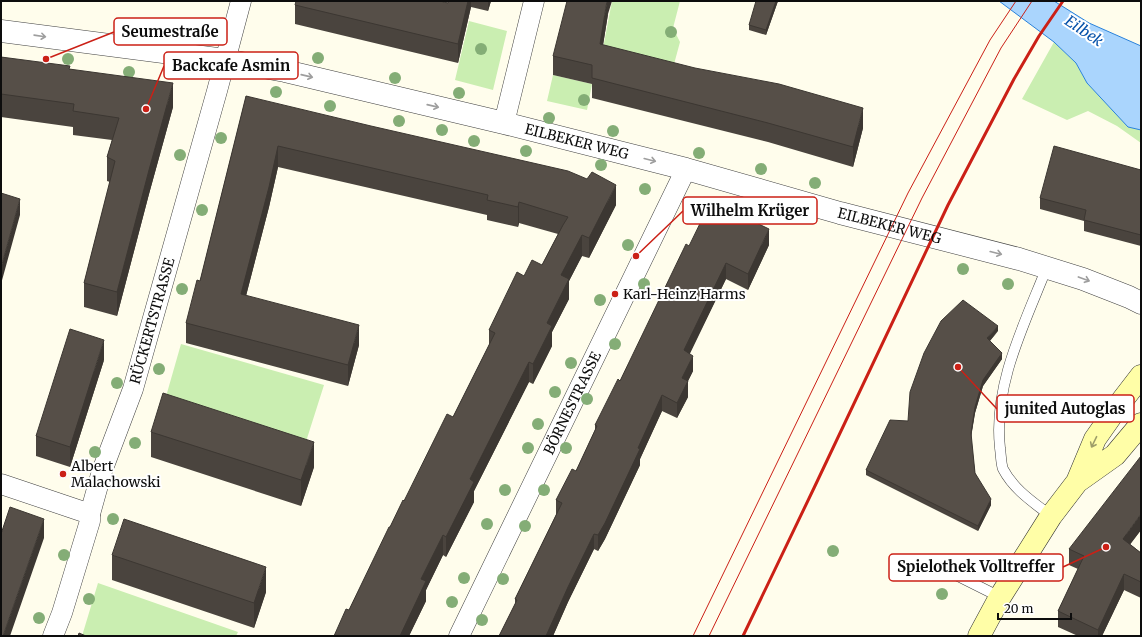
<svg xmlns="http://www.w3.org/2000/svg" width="1142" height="637" viewBox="0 0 1142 637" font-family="Merriweather,serif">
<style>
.green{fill:#caeeb1}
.water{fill:#aad5fd;stroke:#2a82db}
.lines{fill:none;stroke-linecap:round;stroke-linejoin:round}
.service-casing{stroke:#404040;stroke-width:11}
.minor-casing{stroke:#404040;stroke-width:21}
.tertiary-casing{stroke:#404040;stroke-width:23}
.secondary-casing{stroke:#2f2f2f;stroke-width:23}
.service{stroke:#fff;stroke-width:10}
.minor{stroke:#fff;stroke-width:20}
.tertiary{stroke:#fff;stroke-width:22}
.secondary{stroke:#fffea7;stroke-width:22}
.tram{stroke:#cb2016;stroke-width:1}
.rail{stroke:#cb2016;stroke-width:3}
.tree{fill:#84ad76}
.wall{fill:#4a443e}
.shaded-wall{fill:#3c3732}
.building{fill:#564f48;stroke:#3c3732}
.oneway{stroke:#9e9e9e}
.oneway2{stroke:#9e9e69}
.poi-dot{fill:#cb2016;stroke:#fff;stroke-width:1.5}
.labels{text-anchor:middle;stroke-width:4;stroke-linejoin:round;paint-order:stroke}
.street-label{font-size:14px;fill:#0d0d0d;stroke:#fff}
.poi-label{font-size:14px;fill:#0d0d0d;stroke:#fff;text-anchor:start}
.water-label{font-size:15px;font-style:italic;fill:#0954ab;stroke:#fff}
.leader{fill:none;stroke:#cb2016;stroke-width:1.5}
.callout-dot{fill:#cb2016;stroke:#fff;stroke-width:1.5}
.callout{fill:#fff;stroke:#cb2016;stroke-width:1.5}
.callout-label{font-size:15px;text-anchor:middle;font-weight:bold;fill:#0d0d0d}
</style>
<rect width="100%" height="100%" fill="#fffdec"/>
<path class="green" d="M612 1H680L673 28 680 42 670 79 600 64Z
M469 21 507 31 493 90 455 80Z
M1054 42 1076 63 1087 83 1128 126 1141 130V143L1117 126 1088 111 1067 120 1022 99Z
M553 75 592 84 587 110 547 101Z
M181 344 324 385 303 451 163 407Z
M98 583 238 632 236 636H82Z"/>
<path class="water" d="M999 1H1054L1089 23 1141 46V130L1128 127 1087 83 1076 63 1054 42Z"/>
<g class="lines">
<g class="service-casing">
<path id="service" d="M1047 267C1024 325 993 385 1000 448 1001 455 1001 464 1003 469 1014 490 1033 502 1051 516
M944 569 1000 597"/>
</g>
<g class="minor-casing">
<g id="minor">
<path d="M504 123 534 1"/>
<path d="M1 484 90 514"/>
<path id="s1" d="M53 636 62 613 90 521V514L102 471 133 389 217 91 241 1"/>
<path id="s2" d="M459 636 686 169"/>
</g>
</g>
<g class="tertiary-casing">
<g id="tertiary">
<path id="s3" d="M1 31 225 60 285 71 504 123 686 169 840 213 1019 259 1083 279 1129 297 1141 303"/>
</g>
</g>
<g class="secondary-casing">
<path id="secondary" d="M1077 482 1115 455 1141 424
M979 636 1000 597 1051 516 1077 482 1095 439 1121 402 1141 376"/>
</g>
<use href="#service" class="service"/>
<use href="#minor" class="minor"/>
<use href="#tertiary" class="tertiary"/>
<use href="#secondary" class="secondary"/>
<path class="tram" d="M693 636 908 193 990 40 1016 1
M709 636 922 198 1001 48 1032 1"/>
<path class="rail" d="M743 636 814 488 948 205 1014 79 1039 36 1063 1"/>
</g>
<g class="tree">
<circle cx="671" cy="32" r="6"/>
<circle cx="481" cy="49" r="6"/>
<circle cx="318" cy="58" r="6"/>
<circle cx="68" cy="59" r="6"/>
<circle cx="129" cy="72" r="6"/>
<circle cx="395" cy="78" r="6"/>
<circle cx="276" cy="92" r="6"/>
<circle cx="459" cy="93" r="6"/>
<circle cx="584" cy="100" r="6"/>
<circle cx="330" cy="106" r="6"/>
<circle cx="549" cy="118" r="6"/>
<circle cx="399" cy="121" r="6"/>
<circle cx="442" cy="130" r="6"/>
<circle cx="613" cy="131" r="6"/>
<circle cx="221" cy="138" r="6"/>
<circle cx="474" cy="141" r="6"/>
<circle cx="526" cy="151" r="6"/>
<circle cx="699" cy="153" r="6"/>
<circle cx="180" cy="155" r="6"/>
<circle cx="601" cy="165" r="6"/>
<circle cx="761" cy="169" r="6"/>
<circle cx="815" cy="183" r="6"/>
<circle cx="645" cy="189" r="6"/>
<circle cx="202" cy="210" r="6"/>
<circle cx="628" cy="245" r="6"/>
<circle cx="963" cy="269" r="6"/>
<circle cx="644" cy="284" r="6"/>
<circle cx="1008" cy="284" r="6"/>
<circle cx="182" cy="289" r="6"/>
<circle cx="600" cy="300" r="6"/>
<circle cx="615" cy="344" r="6"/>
<circle cx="571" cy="363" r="6"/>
<circle cx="159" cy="369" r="6"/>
<circle cx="117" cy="383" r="6"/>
<circle cx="555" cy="392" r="6"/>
<circle cx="587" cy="399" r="6"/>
<circle cx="538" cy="424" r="6"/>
<circle cx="135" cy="443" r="6"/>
<circle cx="528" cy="448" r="6"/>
<circle cx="566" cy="448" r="6"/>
<circle cx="95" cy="452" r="6"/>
<circle cx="505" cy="490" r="6"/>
<circle cx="544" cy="490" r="6"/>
<circle cx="113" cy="519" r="6"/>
<circle cx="487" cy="524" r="6"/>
<circle cx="525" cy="526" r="6"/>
<circle cx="833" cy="551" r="6"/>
<circle cx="64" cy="555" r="6"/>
<circle cx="464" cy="578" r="6"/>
<circle cx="503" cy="579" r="6"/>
<circle cx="942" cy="594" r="6"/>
<circle cx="89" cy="599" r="6"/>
<circle cx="452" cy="602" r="6"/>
<circle cx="39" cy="618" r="6"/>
<circle cx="482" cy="620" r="6"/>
</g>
<path class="wall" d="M448 1H491L488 11 471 7 458 63 295 24V5L448 3Z
M778 1 766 35 749 30V25Z
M608 14 603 45 863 128 853 167 768 142 592 98V84L553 75V56Z
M1 57 70 69 173 107 149 194 117 316 84 307V283L110 182 107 181V157L112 140 73 135V127L1 117Z
M246 96 616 205 589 258 582 256 569 281V299L552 332V346L533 384 529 382 474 491V502L446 557 443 555 426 590V601L409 636H334L349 610 390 527 404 501 453 417 489 345V330L524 276 542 265 558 234 519 223 518 227 487 220V215L278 167 269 207 246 296 359 345 348 386 186 343V323L200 281Z
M1141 170V246L1084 231V221L1040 209V198Z
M769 245 748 290 726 279 689 354 693 371 688 381V397L677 418 662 411 640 459V465L605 539 598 551 594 549 568 602 553 636H499L515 604V599L556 515V500L576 471 595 430V425L620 381 689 246Z
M998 331 990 341 1002 359 983 386 975 413 971 436 975 473 991 505 978 531 866 475V470L908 421Z
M104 360 70 467 36 456V436Z
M151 432 314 467 301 506 151 457Z
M1141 530 1130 544 1141 553V598L1124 590 1102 636H1078L1058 627V611L1078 569 1069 565V549Z
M112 555 266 592 254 628 112 580Z"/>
<path class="shaded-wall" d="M468 1H471V7L458 63V44Z
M488 1H491L488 11Z
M607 1H612L608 14 600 64V44Z
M776 1H778L766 35V30Z
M173 83V107L149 194 117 316V292L149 170Z
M863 108V128L853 167V147Z
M278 146V167L269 207 241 315V294Z
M616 185V205L589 258V238Z
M20 199V215L1 284V268Z
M519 202V223L518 227V207Z
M769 229V245L748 290V274Z
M582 235V256L569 281V299L552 332V346L533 384V364L547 323 561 275Z
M726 263V279L684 366V350Z
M359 325V345L348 386V365Z
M998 326V331L987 344V338Z
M104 340V360L70 467V447Z
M1002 353V359L983 386 975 413 971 438V433L975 407 983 380Z
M693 356V371L688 381V397L677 418V403L682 378Z
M529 362V382L474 491V502L446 557V537L470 479Z
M662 395V411L640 459V465L605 539 598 551V535Z
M314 442V467L301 506V480Z
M991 499V505L978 531V526Z
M1141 514V530L1123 554V539Z
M44 519V538L10 636H3Z
M594 534V549L568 602 553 636H546L568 587Z
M443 535V555L426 590V601L409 636H400L421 579Z
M266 567V592L254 628V603Z
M1124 574V590L1102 636H1098V630Z"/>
<path class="building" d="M296 1H440L448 3V1H468L458 44 295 5Z
M567 1H607L600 44 695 68 779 84 863 108 853 147 768 123 592 78V65L553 56Z
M756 1H776L766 30 749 25Z
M1 57 70 66 69 69 173 83 149 170 117 292 84 283 115 161 107 157 119 118 73 111 74 104 1 94Z
M246 96 371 126 568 171 587 179 592 172 616 185 589 238 582 235 561 275 569 279 547 323 552 326 533 364 529 362 470 479 474 482 446 537 443 535 421 579 426 581 400 636H334L346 609 349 610 389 527H390L403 500 404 501 447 414 453 417 495 333 489 330 517 272 524 276 532 260 542 265 563 225 568 217 519 202 518 207 487 200 488 195 278 146 269 187 241 294 359 325 348 365 186 323 197 280 200 281Z
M1054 146 1141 170V235L1084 220 1086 210 1040 198Z
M1 193 20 199 1 268Z
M711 201 769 229 748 274 726 263 684 350 693 356 682 378 688 381 677 403 662 395 638 448 640 449 605 523 598 535 594 534 568 587 546 636H499L517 600 515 599 562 503 556 500 572 469 576 471 597 426 595 425 618 379 620 381 686 244 689 246Z
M963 300 998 326 987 338 1002 353 983 380 975 407 971 433 975 473 991 499 978 526 866 470 890 420 908 421 910 392 924 353 941 321Z
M70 329 104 340 70 447 36 436Z
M163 393 314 442 301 480 151 432Z
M1141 456V514L1123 539 1141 553V582L1124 574 1098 630 1058 611 1084 556 1069 549Z
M10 507 44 519 3 636H1V534Z
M124 519 266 567 254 603 112 555Z
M79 633 86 636H78Z"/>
<defs><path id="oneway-shaft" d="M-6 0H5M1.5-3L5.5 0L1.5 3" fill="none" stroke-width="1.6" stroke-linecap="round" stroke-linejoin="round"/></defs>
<g class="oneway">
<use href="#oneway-shaft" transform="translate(40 36) rotate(8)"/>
<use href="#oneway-shaft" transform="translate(307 76) rotate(13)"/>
<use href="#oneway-shaft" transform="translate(433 106) rotate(13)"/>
<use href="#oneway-shaft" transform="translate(650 160) rotate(14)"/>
<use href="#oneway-shaft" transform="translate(996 253) rotate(14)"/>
<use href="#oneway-shaft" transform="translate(1084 279) rotate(20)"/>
</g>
<use class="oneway2" href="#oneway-shaft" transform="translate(1094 442) rotate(116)"/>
<g class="poi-dot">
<circle cx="615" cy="294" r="4"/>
<circle cx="63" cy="474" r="4"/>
</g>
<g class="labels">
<g class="street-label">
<text dy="5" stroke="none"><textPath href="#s3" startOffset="587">EILBEKER WEG</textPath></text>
<text dy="5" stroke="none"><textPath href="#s3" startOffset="911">EILBEKER WEG</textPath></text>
<text dy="5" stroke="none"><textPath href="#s1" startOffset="331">RÜCKERTSTRASSE</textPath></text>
<text dy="5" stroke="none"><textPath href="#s2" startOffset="259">BÖRNESTRASSE</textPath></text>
</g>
<g class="poi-label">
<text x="623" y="299">Karl-Heinz Harms</text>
<text x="71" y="471">Albert<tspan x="71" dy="16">Malachowski</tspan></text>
</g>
<g class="water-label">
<text transform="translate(1084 31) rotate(34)" y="5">Eilbek</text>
</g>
</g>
<path class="leader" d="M46 59L114 32M146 109L164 66M636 256L683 211M958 367L997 409M1106 547L1063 567"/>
<g class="callout-dot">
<circle cx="46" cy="59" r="4"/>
<circle cx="146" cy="109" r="4"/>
<circle cx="636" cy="256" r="4"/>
<circle cx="958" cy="367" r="4"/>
<circle cx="1106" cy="547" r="4"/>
</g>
<g class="callout">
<rect x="114" y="18" width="113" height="27" rx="4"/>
<rect x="164" y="52" width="134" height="27" rx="4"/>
<rect x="683" y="197" width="134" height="27" rx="4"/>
<rect x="997" y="395" width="137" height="27" rx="4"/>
<rect x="889" y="554" width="174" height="27" rx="4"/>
</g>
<g class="callout-label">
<text x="170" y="37">Seumestraße</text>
<text x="231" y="71">Backcafe Asmin</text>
<text x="750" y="216">Wilhelm Krüger</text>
<text x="1065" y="414">junited Autoglas</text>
<text x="976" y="572">Spielothek Volltreffer</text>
</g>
<rect width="1142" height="637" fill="none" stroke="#0d0d0d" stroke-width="4"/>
<path d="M998 613v6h73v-6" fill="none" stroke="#0d0d0d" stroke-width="2"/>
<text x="1004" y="613" font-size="12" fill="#0d0d0d" stroke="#ffffff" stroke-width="3" paint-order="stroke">20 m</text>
</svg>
